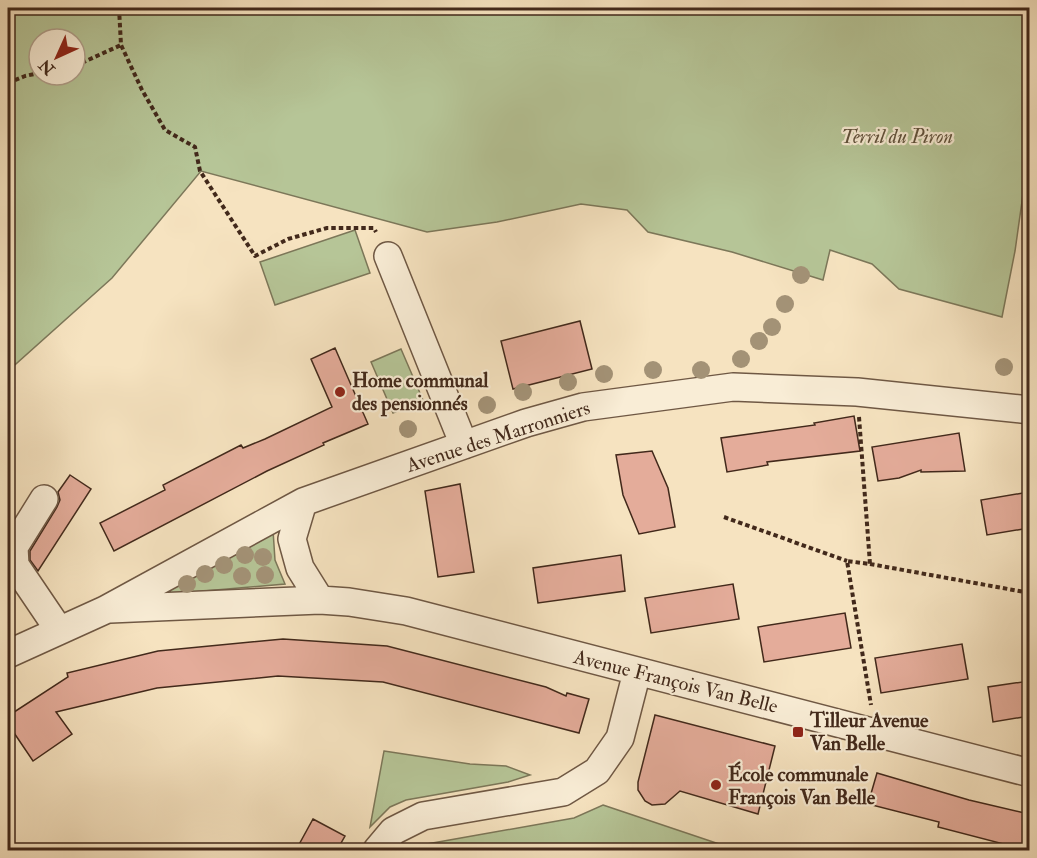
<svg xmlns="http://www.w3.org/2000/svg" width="1037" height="858" viewBox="0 0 1037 858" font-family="'IM FELL Double Pica',serif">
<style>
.green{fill:#b6c597;stroke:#7c7759;stroke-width:1.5;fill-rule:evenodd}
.building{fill:#e4ac9a;stroke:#42291b;stroke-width:1.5}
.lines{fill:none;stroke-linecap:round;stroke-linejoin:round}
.minor-casing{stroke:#6f5844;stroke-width:30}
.path{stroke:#42291b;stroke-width:4;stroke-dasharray:4.5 3;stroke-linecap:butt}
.minor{stroke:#f9edd6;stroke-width:27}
.tree{fill:#a39276}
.poi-dot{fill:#8f2418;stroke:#f9edd6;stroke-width:2}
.labels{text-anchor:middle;stroke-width:4.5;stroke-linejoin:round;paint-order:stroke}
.park-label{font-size:20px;font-style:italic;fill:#5f503a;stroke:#f9edd6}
.poi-label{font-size:20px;font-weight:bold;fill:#42291b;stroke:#f9edd6;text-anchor:start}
.street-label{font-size:20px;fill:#42291b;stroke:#f9edd6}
</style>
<rect width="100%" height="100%" fill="#f6e3c0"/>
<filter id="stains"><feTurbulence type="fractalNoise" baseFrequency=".00333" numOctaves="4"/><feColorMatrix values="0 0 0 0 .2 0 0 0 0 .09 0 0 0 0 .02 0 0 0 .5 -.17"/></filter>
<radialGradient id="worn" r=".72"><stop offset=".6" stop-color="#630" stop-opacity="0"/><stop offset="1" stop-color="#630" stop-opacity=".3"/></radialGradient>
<path class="green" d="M8 8H1029V152L1015 251 1002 317 899 289 872 264 830 250 823 280 732 252 648 232 627 210 581 204 497 222 427 232 201 171 112 278 8 371ZM39 39H75V75H39Z
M355 230 370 273 275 305 260 262Z
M401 349 423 400 393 413 371 362Z
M273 530 275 560 285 584 169 594 166 586Z
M384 751 470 764 506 766 530 775 508 782 406 800 390 807 370 827Z
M603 805 737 850H420L427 844 574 818Z"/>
<path class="building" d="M580 321 592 369 513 389 501 341Z
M335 348 368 424 323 443 324 445 267 471 114 551 100 523 165 490 163 485 241 445 243 448 265 439 332 407 311 359Z
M854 416 860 451 767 462 768 465 727 472 721 438 815 425 814 423Z
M959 433 965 471 921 472V470L899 478 878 481 872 447Z
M652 451 668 488 675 527 639 534 623 495 616 455Z
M70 475 91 489 38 571 30 560V551L57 507 60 500 58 492Z
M460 484 474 572 438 577 425 491Z
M1029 492V528L987 535 981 500Z
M621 555 625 591 538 603 533 568Z
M733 584 739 619 651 633 645 598Z
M845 613 851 648 764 662 758 627Z
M283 639 387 646 546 687 566 696 567 693 589 699 579 733 383 682 278 676 157 688 56 712 72 734 33 761 8 724V716L68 677 67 673 158 651Z
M962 644 968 679 881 693 875 658Z
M1029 681V716L993 722 988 687Z
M655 715 775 746 758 814 680 791 665 804 652 805 645 801 638 790V782Z
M877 773 969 800 1029 814V824L1023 849 938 827 939 822 868 804Z
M313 819 345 836 337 850H296Z"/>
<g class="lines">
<g class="minor-casing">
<path id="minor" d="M388 256 464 445
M44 499 14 547 15 565 59 630
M303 502 292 539 300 568 320 600
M110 609 320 600 349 602 406 611 1030 773
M8 654 105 610 303 502 526 423 583 407 733 387 857 392 1030 410
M377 850 393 831 423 816 563 792 597 771 620 738 637 672"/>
</g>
<path class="path" d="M119 8 121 45 142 90 165 130 195 147 200 171 255 256 288 239 327 228H374L376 232
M75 66 121 45
M8 83 25 76 39 73
M8 117 11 122 8 126
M859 417 870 564 847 561 871 705
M724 517 847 561
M870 564 1030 593"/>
<use href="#minor" class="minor"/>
</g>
<g class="tree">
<circle cx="801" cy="275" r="9"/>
<circle cx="785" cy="304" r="9"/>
<circle cx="772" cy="327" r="9"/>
<circle cx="759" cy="341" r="9"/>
<circle cx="741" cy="359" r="9"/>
<circle cx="1004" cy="367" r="9"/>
<circle cx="653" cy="370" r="9"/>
<circle cx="701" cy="370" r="9"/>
<circle cx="604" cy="374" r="9"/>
<circle cx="568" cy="382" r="9"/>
<circle cx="523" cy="392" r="9"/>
<circle cx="487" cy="405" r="9"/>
<circle cx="408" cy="429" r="9"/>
<circle cx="245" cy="555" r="9"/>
<circle cx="263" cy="557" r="9"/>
<circle cx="224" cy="565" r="9"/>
<circle cx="205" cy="574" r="9"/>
<circle cx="265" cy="575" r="9"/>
<circle cx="242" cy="576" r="9"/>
<circle cx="187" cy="584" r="9"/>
</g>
<g class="poi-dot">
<circle cx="340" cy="392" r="6"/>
<rect x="792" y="726" width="12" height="12" rx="3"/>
<circle cx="716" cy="785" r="6"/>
</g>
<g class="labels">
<g class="park-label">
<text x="897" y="143">Terril du Piron</text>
</g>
<g class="poi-label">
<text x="352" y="387">Home communal<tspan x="352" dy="23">des pensionnés</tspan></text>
<text x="810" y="727">Tilleur Avenue<tspan x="810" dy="23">Van Belle</tspan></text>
<text x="728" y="781">École communale<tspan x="728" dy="23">François Van Belle</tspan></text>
</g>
<g class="street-label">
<text transform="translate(498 436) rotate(-18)" y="7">Avenue des Marronniers</text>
<text transform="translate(676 681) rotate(14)" y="7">Avenue François Van Belle</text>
</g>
</g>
<rect width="1037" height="858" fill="none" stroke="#f6e3c0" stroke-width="30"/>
<rect x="9" y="9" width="1019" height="840" fill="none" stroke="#42291b" stroke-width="3"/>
<rect x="15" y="15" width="1007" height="828" fill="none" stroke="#42291b" stroke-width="1.5"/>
<g transform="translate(57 57) rotate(225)"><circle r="28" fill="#f9edd6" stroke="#b09f8b" stroke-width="1.5"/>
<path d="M0-4.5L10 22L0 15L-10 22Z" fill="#8f2418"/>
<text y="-9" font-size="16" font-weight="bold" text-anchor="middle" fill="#42291b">N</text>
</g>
<rect width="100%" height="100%" filter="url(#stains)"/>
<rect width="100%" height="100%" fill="url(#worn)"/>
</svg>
